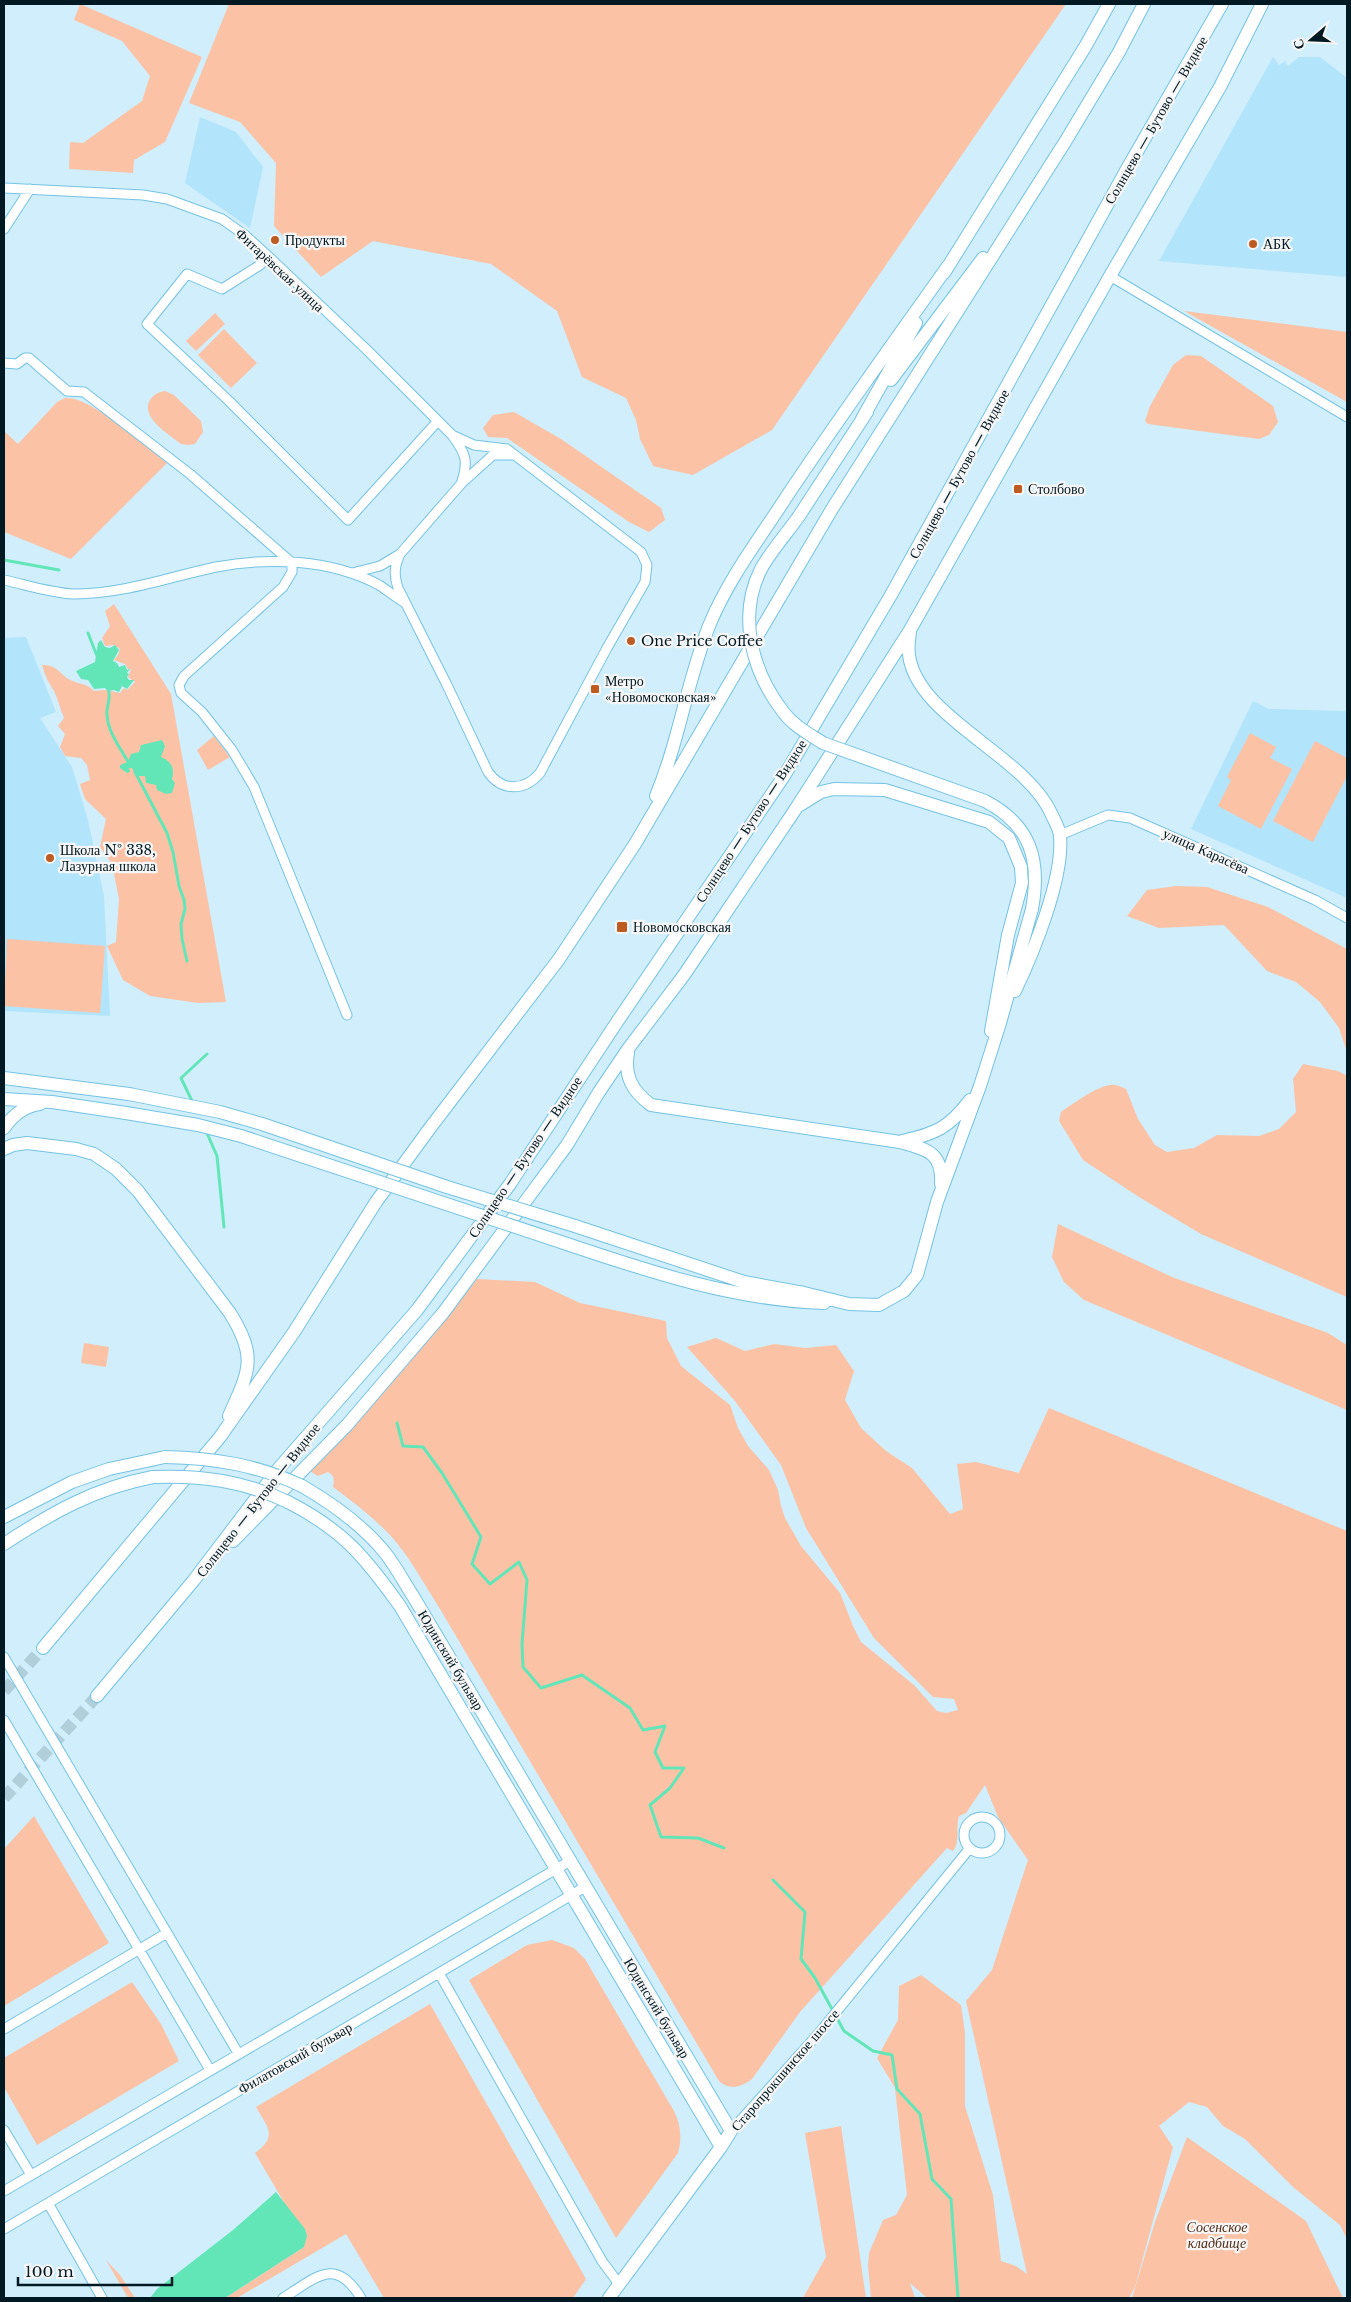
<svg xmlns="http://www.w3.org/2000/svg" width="1351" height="2302" viewBox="0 0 1351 2302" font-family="'Libre Baskerville',serif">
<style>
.built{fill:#b2e4fb}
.green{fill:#fcc2a5}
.water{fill:#62e6b8}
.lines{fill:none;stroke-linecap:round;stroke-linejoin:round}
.stream{stroke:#62e6b8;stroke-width:3}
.secondary-tunnel{stroke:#b1cedb;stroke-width:12;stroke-dasharray:12 6;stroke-linecap:butt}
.street-casing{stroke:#74c3e4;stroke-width:11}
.secondary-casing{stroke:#74c3e4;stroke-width:14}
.street{stroke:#fff;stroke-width:9}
.secondary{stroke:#fff;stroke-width:12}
.secondary-bridge-casing{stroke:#74c3e4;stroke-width:14;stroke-linecap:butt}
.secondary-bridge{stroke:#fff;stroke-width:12}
.poi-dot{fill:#bd5b20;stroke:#f6f6f6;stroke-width:2}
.labels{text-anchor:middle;stroke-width:4.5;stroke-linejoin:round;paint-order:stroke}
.street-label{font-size:14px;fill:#011922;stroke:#f6f6f6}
.poi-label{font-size:14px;fill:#011922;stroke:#f6f6f6;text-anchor:start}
.park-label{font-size:14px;font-style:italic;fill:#502915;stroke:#f6f6f6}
</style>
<rect width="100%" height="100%" fill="#d0eefc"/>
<path class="built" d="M1273 57 1279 65 1285 61 1288 66 1299 57H1320L1347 78V277L1159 261Z
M200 117 236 132 263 167 250 228 185 183Z
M26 637 56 712 40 718 72 767 88 820 104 896 110 1016 4 1011V638Z
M1253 701 1269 709 1347 711V898L1191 829Z"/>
<path class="green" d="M80 4 202 57 165 142 134 160 133 173 69 169 70 142 83 143 142 101 150 76 122 41 74 20Z
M229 4H1066L772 430 693 475 653 466 640 439 636 420 626 398 582 377 557 311 491 264 373 241 321 277 274 226 276 163 240 122 189 103Z
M1184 311 1347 332V402Z
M215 313 225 324 196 351 186 341Z
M224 329 257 363 231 388 198 355Z
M1186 355 1201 356 1273 406 1278 422 1269 435 1259 439 1148 424 1145 421 1150 406 1173 365Z
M165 391 174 395 201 421 203 432 195 444 188 445 181 444C170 435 142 419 149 402 152 395 158 392 165 391Z
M65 398C90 395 146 447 167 463L71 559 4 532V431L18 444 57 402Z
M514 412 561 439 661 508 665 520 649 532 629 522 507 438 488 437 483 428 493 415Z
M114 604 171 694 226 1002 198 1003 150 996 123 980 107 946 116 942 119 899 112 864 100 847 106 819 85 799 80 784 90 780 87 765 81 758 65 756 60 747 65 734 58 726 64 718C60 709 58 699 54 691 48 682 45 675 42 665 58 664 61 677 73 681 81 685 87 683 94 691L106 690 120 693 124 688 127 690 135 682 128 677 131 669H128L125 664 114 660 118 655 120 649 114 645 105 646 102 638 110 626 105 611Z
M1250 733 1276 747 1270 758 1292 769 1261 829 1218 806 1231 780 1227 777Z
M214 736 230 757 208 770 197 750Z
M1315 741 1347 758V776L1313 842 1273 821Z
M1176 886 1207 887 1268 907 1347 949V1052L1339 1028 1320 1002 1296 982 1267 971 1224 925 1159 928 1127 916 1147 890Z
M7 939 105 946 100 1013 4 1006Z
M1303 1064 1338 1071 1347 1076V1297L1201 1234 1139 1197 1083 1160 1059 1121 1061 1112C1073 1104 1101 1083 1115 1085 1118 1085 1123 1088 1126 1089L1138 1119 1155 1145 1167 1152 1194 1148 1217 1135 1259 1136 1279 1129 1296 1112 1293 1079Z
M1058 1224 1172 1277 1328 1333 1347 1345V1410L1084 1300 1064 1282 1052 1257Z
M477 1279 535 1282 580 1303 666 1321 667 1338 681 1366 730 1405 738 1428 748 1446 769 1470 778 1490 781 1506 785 1518 801 1546 840 1593 853 1626 861 1642 914 1685 937 1711 946 1713 958 1710 954 1699 933 1697 874 1638 806 1528 781 1465 735 1401 687 1347 716 1338 745 1351 774 1344 805 1348 836 1345 854 1371 845 1400 861 1428 886 1451 912 1468 950 1514 963 1509 957 1464 976 1462 1019 1473 1049 1408 1347 1531V2239L1340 2225 1293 2187 1245 2139 1223 2126 1207 2107 1189 2102 1159 2126 1173 2147 1135 2287 1129 2298H934L926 2297 910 2283 915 2298H871L868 2266 869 2253 883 2220 896 2215 907 2195 895 2088 877 2058 898 2020 899 1986 921 1975 961 2005 965 2033V2106L993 2195 1001 2261 1016 2266 1027 2274 966 2001 992 1970 1028 1860 998 1817 985 1785 966 1813 959 1816C955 1828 961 1840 953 1851L947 1848 800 2012 752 2079C741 2087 730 2091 719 2081L440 1609C424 1584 410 1557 390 1535 373 1517 353 1502 333 1487 334 1480 335 1476 328 1472L318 1476 308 1470 429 1338Z
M84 1343 109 1347 106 1367 81 1363Z
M34 1816 109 1943 4 2006V1849Z
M552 1940 574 1948 585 1959 674 2111C681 2125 682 2138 678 2153L616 2238 469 1980 527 1945Z
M132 1982 161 2024 179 2061 37 2145 4 2087V2058Z
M430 2004 586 2279 573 2298H384L346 2234 237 2298H225L304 2247 285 2204 255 2153C278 2136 268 2128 256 2107Z
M841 2126 866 2298H803L826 2257 805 2133Z
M1187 2137 1306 2221 1343 2298H1132L1155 2222Z
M106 2260 120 2275 135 2298H128Z"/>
<path class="water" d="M101 640 105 647 110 648 115 645 119 650 113 661 117 663 119 667 125 665 127 670 130 669 127 673 129 674 127 677 129 680H134L127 689 122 686 119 692 114 690 108 691 105 688 94 689 88 680 81 679 76 671 95 662 98 643Z
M162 740 165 746 161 757C171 761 175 768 172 779L175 783 172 793 166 794 157 790 156 785 146 783 145 776H136L132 768H129L130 772 127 773 120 768V765L128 762 131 754 139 752 141 745Z
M276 2192 305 2229 307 2236 304 2247 225 2298H150L157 2289 233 2230Z"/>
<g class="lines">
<path class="stream" d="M4 560 59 570
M88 633 97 656
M108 688C112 700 106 704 107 715 108 733 121 749 130 765
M135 772 167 833 173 852 179 886 184 900 185 909 181 924 182 939 187 961
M193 1103 181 1078 207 1054
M206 1131 217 1156 224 1227
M397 1423 403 1446 423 1447 442 1473 481 1537 472 1564 490 1584 519 1562 527 1580 522 1644 523 1667 541 1688 582 1675 630 1708 643 1730 665 1726 655 1752 663 1768H684L670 1788 650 1805 661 1837 698 1838 724 1848
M773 1880 805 1912 801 1959 815 1978 844 2031 873 2051 892 2055 897 2089 920 2114 932 2179 951 2199 958 2298"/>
<path class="secondary-tunnel" d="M4 1691 43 1648
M4 1798 97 1696"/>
<g class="street-casing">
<path id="street" d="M4 188 143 195 167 199 222 219 246 236 268 256 366 349 452 435 474 445 507 449 641 552 647 565 645 582 607 648 540 773C525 791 502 792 488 772L447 685 398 588C394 575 394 567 400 554L461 484C469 461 466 454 452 435
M4 229 30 189
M268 256 260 265 222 289 187 274 147 324 229 401 348 520 437 422
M1110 276 1347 417
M4 363 17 364 25 358H29L67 391 84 392 190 474 292 563V572L283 587 184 676 179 685 181 693 202 712 232 750 254 787 347 1015
M463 482 493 455H512
M352 573 380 566 400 554
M4 580C27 585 50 593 74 594 123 594 169 577 216 567 268 557 331 559 379 585 387 590 395 597 404 602
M1060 835 1108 815 1130 818 1315 900 1347 918
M4 1657 238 2053
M4 1720 210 2070
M964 1835a18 18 0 1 1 36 0a18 18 0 1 1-36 0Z
M439 1973 602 2261 619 2284
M4 2029 167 1933
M4 2130 31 2175
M731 2131 819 2033 970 1848
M4 2191 570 1861
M48 2203 102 2298
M4 2229 585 1887
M283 2298C316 2278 335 2255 361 2298"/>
</g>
<g class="secondary-casing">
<path id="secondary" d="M944 273 1085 47 1109 4
M891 380 983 258
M862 419 916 323
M799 516 867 412
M910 632C909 639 908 648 909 655 917 718 1026 755 1052 815 1055 822 1060 830 1060 836 1064 878 1033 953 1015 991
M656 796C679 741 687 681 709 626 728 579 760 538 787 496 839 418 894 342 948 266
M800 805 821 792 834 789 885 790 989 822 1009 838 1021 867 1022 883 1008 935 991 1031
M628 1053C624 1076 632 1091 651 1105L900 1142C926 1149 943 1152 941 1184
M4 1078 129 1094
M4 1099 52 1102 126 1113
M4 1128C13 1115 24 1106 40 1104
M902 1141C935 1134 949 1128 970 1100
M4 1149 13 1145 27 1143 76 1149 94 1154 116 1169 138 1191 230 1313C258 1358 249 1371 229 1416
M575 1226 744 1282 804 1293 849 1304 879 1305 904 1291 917 1275 937 1202 980 1086 1000 1023 1032 909
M570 1245C653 1273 736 1300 824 1303
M302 1486C333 1504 363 1525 386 1554 396 1567 404 1582 413 1596L731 2131 721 2147 609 2298
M288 1502C343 1530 365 1557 400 1606L721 2147
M4 1517 72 1482 109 1469 165 1457
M233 1541 347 1425 443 1313 567 1145 599 1092 628 1049 684 975 795 810 910 630 1110 276 1220 87 1262 4
M4 1544C53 1512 95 1488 153 1477
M43 1648 220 1437 294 1332 376 1202 430 1128 559 959 635 844 832 509 1065 142 1119 52 1144 4
M97 1696 194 1580 279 1468 417 1310 510 1184 617 1022 784 776 891 595 1127 169 1222 4"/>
</g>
<use href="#street" class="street"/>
<use href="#secondary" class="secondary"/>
<g class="secondary-bridge-casing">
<path id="secondary-bridge" d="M799 516C787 533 771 551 761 569 737 617 752 672 784 713 794 726 809 734 823 743L985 801C1031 825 1041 860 1032 909
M129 1094 220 1112 262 1124 447 1187 575 1226
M126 1113 198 1125 241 1136 570 1245
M165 1457C214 1458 258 1465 302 1486
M153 1477C201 1475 244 1481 288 1502"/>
</g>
<use href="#secondary-bridge" class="secondary-bridge"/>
</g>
<g class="poi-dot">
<circle cx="275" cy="240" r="5"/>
<circle cx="1253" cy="244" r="5"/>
<rect x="1013" y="484" width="10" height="10" rx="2.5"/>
<circle cx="631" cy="641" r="5"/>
<rect x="590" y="684" width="10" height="10" rx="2.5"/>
<circle cx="50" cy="858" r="5"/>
<rect x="616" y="921" width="12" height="12" rx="2.5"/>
</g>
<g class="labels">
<g class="street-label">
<text transform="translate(1156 120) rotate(-60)" y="5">Солнцево — Бутово — Видное</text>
<text transform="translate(280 270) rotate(43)" y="5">Фитарёвская улица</text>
<text transform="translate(959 474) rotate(-61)" y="5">Солнцево — Бутово — Видное</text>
<text transform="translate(751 821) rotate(-57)" y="5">Солнцево — Бутово — Видное</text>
<text transform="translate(1206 851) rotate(24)" y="5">улица Карасёва</text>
<text transform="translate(525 1157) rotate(-56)" y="5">Солнцево — Бутово — Видное</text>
<text transform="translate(258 1500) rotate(-52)" y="5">Солнцево — Бутово — Видное</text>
<text transform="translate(451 1660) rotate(59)" y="5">Юдинский бульвар</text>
<text transform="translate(657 2008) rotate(59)" y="5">Юдинский бульвар</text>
<text transform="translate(295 2058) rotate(-30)" y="5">Филатовский бульвар</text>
<text transform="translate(785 2070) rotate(-49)" y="5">Старопрокшинское шоссе</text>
</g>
<g class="poi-label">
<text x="285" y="245">Продукты</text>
<text x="1263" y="249">АБК</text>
<text x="1028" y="494">Столбово</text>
<text x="641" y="646">One Price Coffee</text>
<text x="605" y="686">Метро<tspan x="605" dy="16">«Новомосковская»</tspan></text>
<text x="60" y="855">Школа № 338,<tspan x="60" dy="16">Лазурная школа</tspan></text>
<text x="633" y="932">Новомосковская</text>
</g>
<g class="park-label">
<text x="1217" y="2232">Сосенское<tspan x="1217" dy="16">кладбище</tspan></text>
</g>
</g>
<rect width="1351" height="2302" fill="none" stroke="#011922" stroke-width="10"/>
<g transform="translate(1311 40) rotate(251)" stroke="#f6f6f6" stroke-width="4" paint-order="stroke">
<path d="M0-4L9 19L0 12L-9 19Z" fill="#011922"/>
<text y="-8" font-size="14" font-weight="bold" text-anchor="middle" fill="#011922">С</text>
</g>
<path d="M18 2277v8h154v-8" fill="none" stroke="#011922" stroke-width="2.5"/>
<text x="25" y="2277" font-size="15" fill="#011922" stroke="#f6f6f6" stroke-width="4" paint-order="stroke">100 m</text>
</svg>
